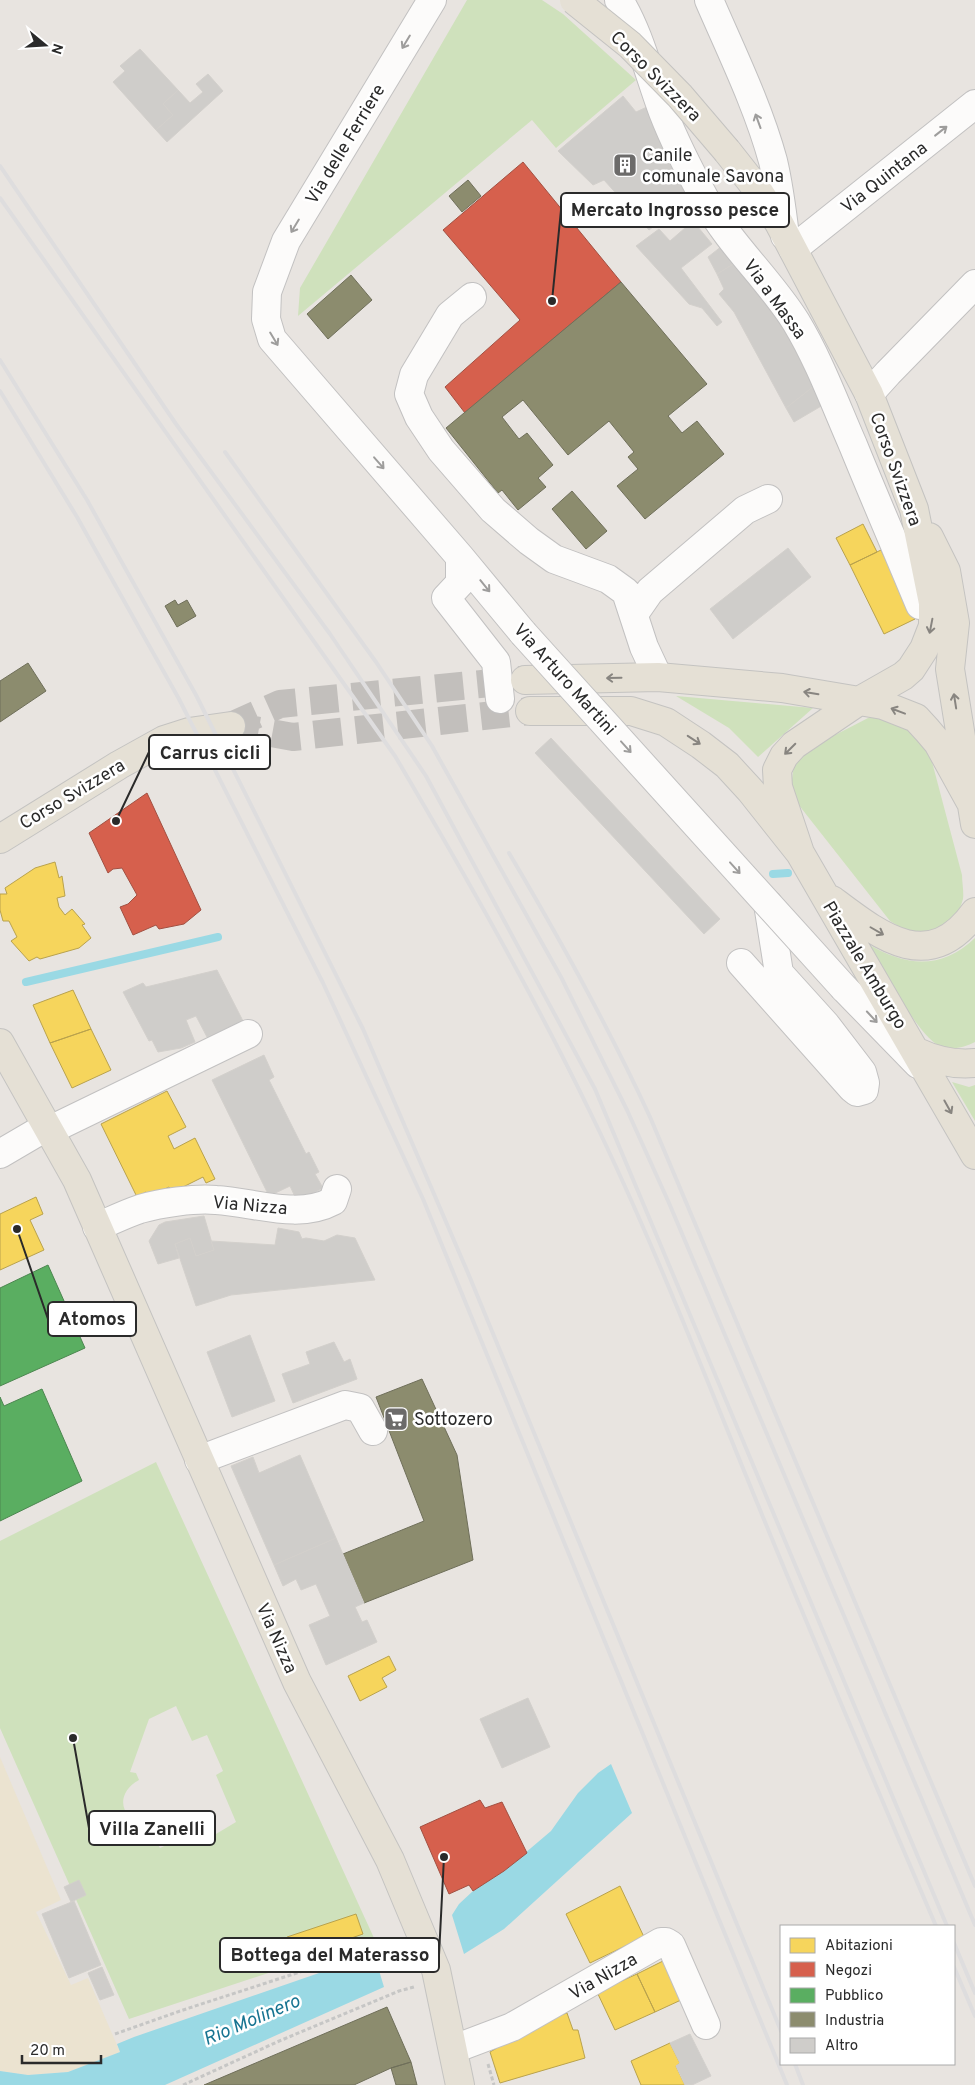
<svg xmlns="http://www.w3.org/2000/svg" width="975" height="2085" viewBox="0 0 975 2085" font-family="Overpass,sans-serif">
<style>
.green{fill:#cfe1bc;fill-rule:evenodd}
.sand{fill:#ebe3d0}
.water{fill:#9ad9e4}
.homes{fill:#f6d55c;stroke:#b9a24d}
.shops{fill:#d6604d;stroke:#a25042}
.public{fill:#5aae61;stroke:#4c8650}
.industry{fill:#8c8c6e;stroke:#6f6f5a}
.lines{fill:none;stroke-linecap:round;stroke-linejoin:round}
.stream{stroke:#9ad9e4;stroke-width:8}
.building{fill:#cfcdca;stroke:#d3d0cc}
.major-tunnel{stroke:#c2bfbc;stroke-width:28;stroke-dasharray:28 14;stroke-linecap:butt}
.minor-casing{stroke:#c2c1c1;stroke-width:30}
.major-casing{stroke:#c4c3c1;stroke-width:30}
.path{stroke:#c6c6c5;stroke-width:3;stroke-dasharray:4 2.5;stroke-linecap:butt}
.minor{stroke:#fcfbfa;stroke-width:28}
.major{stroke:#e5e0d5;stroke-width:28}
.rail{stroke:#deddde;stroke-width:4}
.minor-bridge-casing{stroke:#c2c1c1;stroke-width:30;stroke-linecap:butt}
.major-bridge-casing{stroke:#c4c3c1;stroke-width:30;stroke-linecap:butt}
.minor-bridge{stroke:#fcfbfa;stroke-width:28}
.major-bridge{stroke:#e5e0d5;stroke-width:28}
.oneway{stroke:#9e9d9c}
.oneway2{stroke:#888580}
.labels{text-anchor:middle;stroke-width:5;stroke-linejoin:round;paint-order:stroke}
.street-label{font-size:18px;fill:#2a2a2a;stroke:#fff}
.poi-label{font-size:18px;fill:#2a2a2a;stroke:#fff;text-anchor:start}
.water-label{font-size:19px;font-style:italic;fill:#177491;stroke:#fff}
.leader{fill:none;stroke:#2a2a2a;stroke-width:2}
.callout-dot{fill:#2a2a2a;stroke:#fff;stroke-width:2}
.callout{fill:#fff;stroke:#2a2a2a;stroke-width:2}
.callout-label{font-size:19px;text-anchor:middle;font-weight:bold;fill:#2a2a2a}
</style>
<rect width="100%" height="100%" fill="#e8e4e0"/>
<path class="green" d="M467 0H542L563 14 636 80 556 148 532 120 298 316 300 288Z
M676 696 813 708 758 757 729 728Z
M870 717 892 718 927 743 962 875C962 882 964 892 963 899 952 939 920 941 890 921L798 804 791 786 794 765 800 753Z
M975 938V1042C964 1048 949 1051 938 1045 917 1034 880 965 866 943 905 966 940 971 975 938Z
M952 1082 969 1087 975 1085V1121Z
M156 1462 374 1938 129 2019 0 1728V1541ZM176 1706 192 1741 207 1735 223 1771 216 1775 236 1822 206 1840 190 1834 160 1848 146 1824C119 1819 115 1793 139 1780L136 1773 130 1772 149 1719Z"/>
<path class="sand" d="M0 1757 61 1900 36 1912 71 1985 88 1978 120 2052 68 2072 28 2075 0 2071Z"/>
<path class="water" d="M611 1764 632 1813 504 1929 464 1954 452 1915 459 1904 473 1891 504 1871 551 1831 578 1793 598 1773Z
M374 1954 384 1987 165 2085H0V2071L28 2075 68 2072 120 2052 117 2044 134 2037Z"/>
<path class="homes" d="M863 524 877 552 850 565 836 538Z
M881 550 915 619 884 634 850 565Z
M55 862 59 878 62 876 65 896 57 898 59 907 65 915 72 909 85 924 82 925 91 938 79 948 40 959 37 957 29 961 11 941 17 937 9 921H3L0 910V894H7L5 888 35 868Z
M73 990 91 1029 50 1043 33 1005Z
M91 1029 111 1070 72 1088 50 1043Z
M167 1091 186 1127 168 1136 174 1149 195 1138 215 1179 206 1183 203 1177 173 1192 169 1187 148 1197 146 1192 137 1197 101 1124Z
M36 1197 43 1214 30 1220 44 1250 0 1270V1214Z
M389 1656 396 1670 382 1678 387 1687 360 1701 348 1676Z
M620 1886 644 1937 590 1963 566 1914Z
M356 1914 363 1934 294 1958 287 1937Z
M663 1961 681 2000 655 2012 637 1974Z
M637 1974 655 2012 615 2030 597 1992Z
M567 2013 573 2030H578L585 2058 500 2083 490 2052 546 2019Z
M670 2043 680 2063 676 2066 685 2085H641L631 2061Z"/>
<path class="shops" d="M523 162 621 282 465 413 445 387 520 320 443 230Z
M147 793 201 910 184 924 159 929 156 925 133 935 120 907 128 904 137 895 122 868 113 869 108 873 89 833Z
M480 1800 485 1808 502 1802 527 1853 504 1871 473 1891 469 1885 449 1894 420 1827Z"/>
<path class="public" d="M48 1265 85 1348 0 1386V1288Z
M42 1389 82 1481 0 1521V1397L4 1406Z"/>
<path class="industry" d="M468 180 481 196 462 212 449 196Z
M351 275 372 300 328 339 307 314Z
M621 282 707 384 668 416 682 433 697 421 724 454 645 519 617 486 638 469 628 457 634 452 609 421 568 455 523 400 502 417 519 439 527 433 553 465 538 478 546 487 518 510 502 490 498 493 446 428Z
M572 491 607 531 586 549 552 509Z
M175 600 178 605 187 600 196 616 177 627 165 606Z
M28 663 46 691 0 722V681Z
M422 1379 457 1455 473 1560 364 1603 343 1554 424 1521 376 1397Z
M387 2007 411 2062 391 2068 354 2085H204Z
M411 2062 417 2085H396L391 2068Z"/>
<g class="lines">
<path class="stream" d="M773 874 788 873
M26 982 218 937"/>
</g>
<path class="building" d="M140 49 178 90 163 104 173 115 156 130 113 82 125 71 120 66Z
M208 74 223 91 167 142 156 130 173 115 163 104 178 90 190 103 203 92 196 84Z
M623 96 636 112 647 107 693 195 649 230 604 180 593 185 558 151Z
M693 221 712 244 681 268 722 322 717 326 702 308 689 304 636 246 659 229 670 241Z
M722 246 735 263 717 274 708 257Z
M735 263 792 338 814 386 786 408 734 312 719 294 724 289 717 274Z
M814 386 823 405 794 422 786 408Z
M788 548 811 577 733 639 710 609Z
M551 738 720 919 704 934 535 753Z
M217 970 243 1021 207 1037 196 1016 186 1020 195 1042 181 1048 158 1052 152 1040 149 1041 123 992 143 983 146 987Z
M264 1055 274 1077 269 1080 306 1154 309 1152 319 1172 315 1174 323 1188 297 1201 290 1186 269 1196 212 1080Z
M204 1216 214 1250 196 1256 190 1238 175 1244 179 1258 158 1264 149 1241 159 1225 165 1222Z
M278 1228 299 1232 302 1239 306 1238 324 1241 337 1235 355 1238 375 1280 231 1295 196 1306 175 1244 190 1238 196 1256 214 1250 211 1241 275 1245Z
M250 1335 275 1401 232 1417 207 1352Z
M334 1342 344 1362 350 1359 357 1379 293 1403 282 1374 310 1364 306 1352Z
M300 1455 336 1538 274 1565 231 1466 253 1457 259 1473Z
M336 1538 364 1603 355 1607 362 1622 367 1620 377 1642 326 1665 309 1625 330 1616 316 1584 301 1590 296 1579 283 1586 274 1565Z
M528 1698 550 1747 502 1768 480 1719Z
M79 1880 86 1895 71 1902 64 1887Z
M74 1901 101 1965 69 1978 42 1914Z
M102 1967 114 1995 100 2000 88 1973Z
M690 2034 711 2076 692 2085H685L676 2066 680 2063 670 2043Z"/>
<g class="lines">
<path class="major-tunnel" d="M231 726 293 737 530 711
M231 726 280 704 521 680"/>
<g class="minor-casing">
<path id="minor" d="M432 0 286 241 267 292 266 319 272 339 460 557 523 633
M619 0C640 34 649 75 663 112 675 143 690 172 706 201 730 245 769 279 796 322 819 360 835 404 853 445 875 499 898 552 920 605
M709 0C731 51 758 106 773 161 779 186 782 211 785 236
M793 249 975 104
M472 297 450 315 414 375 409 394 419 417 441 450 493 510 529 541 554 559 608 579 626 592 644 647 658 677
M869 394 888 373 975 284
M460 557V583L446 598 496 662 500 699
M634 614 650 591 745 510 768 499
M741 963 852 1088 857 1092 864 1090 865 1083 862 1072 826 1025 779 973 768 904
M844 988 918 1064
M48 1131 248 1034
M0 1154 46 1127
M97 1227C111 1221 125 1214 140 1209 160 1203 195 1198 216 1200 254 1202 298 1220 333 1201L337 1189
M199 1460 345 1405 360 1408 373 1431
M454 2049 512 2027 661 1942H666L671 1945 706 2025"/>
</g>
<g class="major-casing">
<path id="major" d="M727 151 757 189 779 223 869 394 914 509 933 603V626L924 649 911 669 903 676 859 701 794 745 784 756 777 770 778 787 800 853
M929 537 946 571 955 623 950 669 975 824
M525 680 658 677 782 688 883 705 916 718 927 730 938 743 970 801
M530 711H631L666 722 701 745 727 765 750 790 800 853 975 1155
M0 839 119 765 164 740 189 732 231 726
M832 900C880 936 929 976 975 912
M0 1043 77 1180 297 1682 390 1860 436 1970 460 2085
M917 1052C936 1061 954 1065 975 1063"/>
</g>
<path class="path" d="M115 2034 180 2011 395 1941
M488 2064 494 2085
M183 2085 277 2042 399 1991 414 1987"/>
<use href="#minor" class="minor"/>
<use href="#major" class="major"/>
<path class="rail" d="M0 166 176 424 330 634 426 776 595 1089 947 1926
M0 198 395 756C464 873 532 992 591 1114 649 1233 697 1356 747 1478 808 1628 872 1777 936 1926
M0 360 87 500 196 695 363 1029 468 1273 781 2031
M0 391 77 517 179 699 323 983 423 1199 787 2085
M225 452 376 662 432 746 561 977 627 1110 669 1203 975 1925
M509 853C560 939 608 1026 650 1117L975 1886
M954 1943 975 1993
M954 1967 975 2016
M795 2064 803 2085"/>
<g class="minor-bridge-casing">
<path id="minor-bridge" d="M523 633 844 988"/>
</g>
<g class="major-bridge-casing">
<path id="major-bridge" d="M574 0 630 45 680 96 727 151"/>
</g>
<use href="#minor-bridge" class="minor-bridge"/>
<use href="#major-bridge" class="major-bridge"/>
</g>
<defs><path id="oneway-shaft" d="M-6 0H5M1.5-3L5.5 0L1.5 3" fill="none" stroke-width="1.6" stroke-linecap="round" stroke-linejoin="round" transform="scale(1.25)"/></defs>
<g class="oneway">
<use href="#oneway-shaft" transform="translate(406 42) rotate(121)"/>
<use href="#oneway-shaft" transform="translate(758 121) rotate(-110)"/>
<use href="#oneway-shaft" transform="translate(941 131) rotate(-38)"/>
<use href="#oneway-shaft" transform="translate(295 226) rotate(121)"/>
<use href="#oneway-shaft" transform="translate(274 339) rotate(59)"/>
<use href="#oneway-shaft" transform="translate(379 463) rotate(49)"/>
<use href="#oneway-shaft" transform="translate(485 586) rotate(51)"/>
<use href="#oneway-shaft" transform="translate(626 747) rotate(48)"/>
<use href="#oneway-shaft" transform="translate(735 868) rotate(48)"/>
<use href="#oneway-shaft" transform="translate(872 1017) rotate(47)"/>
</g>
<g class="oneway2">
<use href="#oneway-shaft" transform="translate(931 626) rotate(101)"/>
<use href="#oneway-shaft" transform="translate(614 678) rotate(179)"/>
<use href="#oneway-shaft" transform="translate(811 693) rotate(-171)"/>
<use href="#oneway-shaft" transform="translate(955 701) rotate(-99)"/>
<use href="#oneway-shaft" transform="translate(898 711) rotate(-159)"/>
<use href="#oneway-shaft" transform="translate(694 740) rotate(33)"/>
<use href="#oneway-shaft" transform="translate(790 749) rotate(135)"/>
<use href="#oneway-shaft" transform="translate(877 931) rotate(30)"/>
<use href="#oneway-shaft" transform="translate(948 1107) rotate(61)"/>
</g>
<defs>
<g id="building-square" transform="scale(1.25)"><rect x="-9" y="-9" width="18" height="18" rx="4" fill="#6c6b6a" stroke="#fff"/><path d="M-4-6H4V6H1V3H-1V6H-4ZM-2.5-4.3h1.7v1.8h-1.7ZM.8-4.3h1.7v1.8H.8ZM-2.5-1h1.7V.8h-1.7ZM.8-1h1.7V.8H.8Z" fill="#fff"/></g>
<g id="supermarket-square" transform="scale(1.25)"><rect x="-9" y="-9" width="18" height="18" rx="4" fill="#6c6b6a" stroke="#fff"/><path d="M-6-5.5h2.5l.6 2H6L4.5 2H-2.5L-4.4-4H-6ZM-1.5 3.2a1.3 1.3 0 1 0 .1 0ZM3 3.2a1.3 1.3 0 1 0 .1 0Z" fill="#fff"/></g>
</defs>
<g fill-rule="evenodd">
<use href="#building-square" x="625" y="165"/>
<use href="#supermarket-square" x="396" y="1419"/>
</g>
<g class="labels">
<g class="street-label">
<text transform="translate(656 76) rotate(45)" y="6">Corso Svizzera</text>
<text transform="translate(345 144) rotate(-59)" y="6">Via delle Ferriere</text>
<text transform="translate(884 177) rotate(-38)" y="6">Via Quintana</text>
<text transform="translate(775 299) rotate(54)" y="6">Via a Massa</text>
<text transform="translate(896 469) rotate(70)" y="6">Corso Svizzera</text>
<text transform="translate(565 679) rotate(48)" y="6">Via Arturo Martini</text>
<text transform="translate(72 794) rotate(-31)" y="6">Corso Svizzera</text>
<text transform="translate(865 965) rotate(59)" y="6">Piazzale Amburgo</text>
<text transform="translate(250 1205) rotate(5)" y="6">Via Nizza</text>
<text transform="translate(277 1638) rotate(66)" y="6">Via Nizza</text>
<text transform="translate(603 1976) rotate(-30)" y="6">Via Nizza</text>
</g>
<g class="poi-label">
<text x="642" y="161">Canile<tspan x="642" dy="21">comunale Savona</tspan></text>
<text x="414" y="1425">Sottozero</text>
</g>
<g class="water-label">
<text transform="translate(251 2019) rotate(-23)" y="7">Rio Molinero</text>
</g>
</g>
<path class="leader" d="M552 301L561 210M116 821L149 752M17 1229L48 1319M73 1738L89 1828M444 1857L439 1955"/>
<g class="callout-dot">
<circle cx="552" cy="301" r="5"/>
<circle cx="116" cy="821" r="5"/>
<circle cx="17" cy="1229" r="5"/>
<circle cx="73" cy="1738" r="5"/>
<circle cx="444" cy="1857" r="5"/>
</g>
<g class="callout">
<rect x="561" y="193" width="228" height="34" rx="5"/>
<rect x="149" y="735" width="121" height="34" rx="5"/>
<rect x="48" y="1302" width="88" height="34" rx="5"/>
<rect x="89" y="1811" width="126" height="34" rx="5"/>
<rect x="220" y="1938" width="219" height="34" rx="5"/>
</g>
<g class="callout-label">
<text x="675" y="216">Mercato Ingrosso pesce</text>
<text x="210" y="759">Carrus cicli</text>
<text x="92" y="1325">Atomos</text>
<text x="152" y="1835">Villa Zanelli</text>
<text x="330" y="1961">Bottega del Materasso</text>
</g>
<rect x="780" y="1925" width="175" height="140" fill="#ffffff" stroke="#aaaaaa"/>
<rect x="790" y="1938" width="25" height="15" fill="#f6d55c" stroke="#aaaaaa"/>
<text x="825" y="1950" font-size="15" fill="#2a2a2a">Abitazioni</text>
<rect x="790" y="1962" width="25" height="15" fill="#d6604d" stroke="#aaaaaa"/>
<text x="825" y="1975" font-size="15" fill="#2a2a2a">Negozi</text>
<rect x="790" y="1988" width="25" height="15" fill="#5aae61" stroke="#aaaaaa"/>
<text x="825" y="2000" font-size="15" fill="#2a2a2a">Pubblico</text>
<rect x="790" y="2012" width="25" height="15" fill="#8c8c6e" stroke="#aaaaaa"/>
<text x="825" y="2025" font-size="15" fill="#2a2a2a">Industria</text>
<rect x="790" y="2038" width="25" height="15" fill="#cfcdca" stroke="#aaaaaa"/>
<text x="825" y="2050" font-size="15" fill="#2a2a2a">Altro</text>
<g transform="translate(45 45) rotate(108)" stroke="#ffffff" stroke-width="4" paint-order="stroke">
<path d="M0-4L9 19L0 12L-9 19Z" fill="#2a2a2a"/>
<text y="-8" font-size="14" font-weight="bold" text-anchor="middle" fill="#2a2a2a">N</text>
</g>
<path d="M22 2055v8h79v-8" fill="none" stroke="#2a2a2a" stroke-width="2.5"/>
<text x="30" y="2055" font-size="15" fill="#2a2a2a" stroke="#ffffff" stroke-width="4" paint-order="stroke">20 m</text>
</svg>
